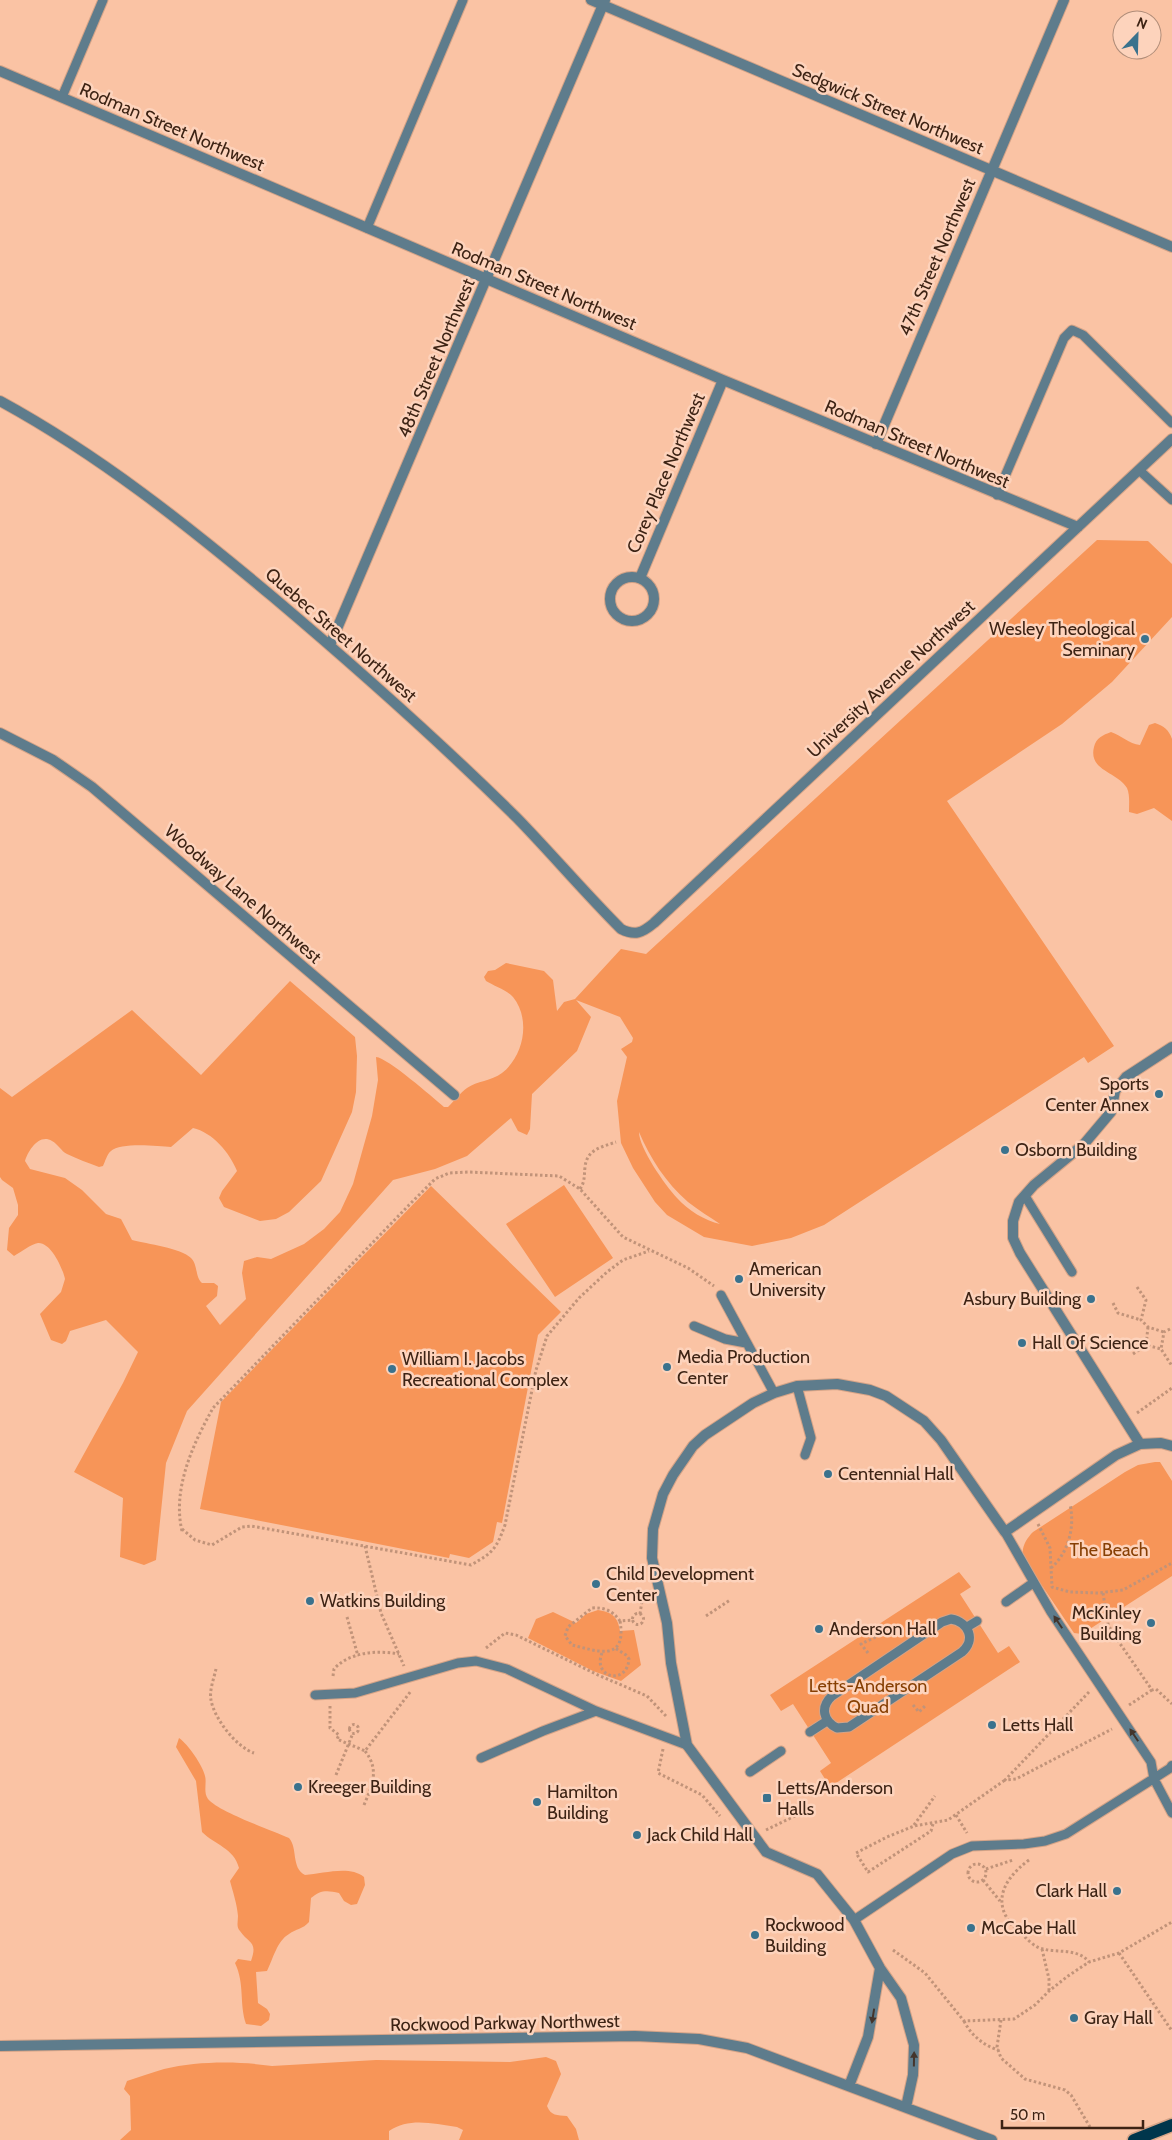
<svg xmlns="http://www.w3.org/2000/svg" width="1172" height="2140" viewBox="0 0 1172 2140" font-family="Cabin,sans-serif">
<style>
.green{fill:#f79558;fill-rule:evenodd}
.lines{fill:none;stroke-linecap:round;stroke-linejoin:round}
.lane-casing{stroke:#d4a387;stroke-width:11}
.street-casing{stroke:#d4a387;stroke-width:12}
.primary-casing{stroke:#d4a387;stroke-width:15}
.path{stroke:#c19379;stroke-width:3;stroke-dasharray:2.5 2.5;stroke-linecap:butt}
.lane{stroke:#5e7c8c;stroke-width:9}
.street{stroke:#5e7c8c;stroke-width:10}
.primary{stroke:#00364c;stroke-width:12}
.oneway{fill:#44352c}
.poi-dot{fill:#3a728d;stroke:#fdd3bc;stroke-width:2}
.labels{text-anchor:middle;stroke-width:5;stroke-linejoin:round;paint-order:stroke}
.street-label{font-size:18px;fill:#3d2314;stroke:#fdd3bc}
.poi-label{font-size:18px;fill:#3d2314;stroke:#fdd3bc;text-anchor:start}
.park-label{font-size:18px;fill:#873f03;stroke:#fdd3bc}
</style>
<rect width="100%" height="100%" fill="#fac3a4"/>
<path class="green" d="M1097 540 1148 541 1172 564V617L1112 682 1062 724 947 801 1114 1046 1088 1063 1084 1057 824 1225 791 1238 752 1246 704 1237 667 1215 655 1202 633 1168 621 1143 617 1101 627 1057 621 1049 632 1042 633 1038 620 1017 576 1000 591 1017 577 1051 532 1094 530 1129 527 1135 518 1131 511 1118 467 1156 435 1169 393 1180 187 1411 166 1463 156 1560 144 1565 120 1557 123 1498 74 1472 123 1383 138 1352 106 1320 70 1331 66 1341 62 1344 51 1340 40 1314 61 1292 65 1279C63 1269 51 1242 38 1243 31 1244 21 1252 14 1256L7 1250 9 1228 18 1215V1205L13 1188 2 1180 0 1177V1088L12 1097 132 1010 201 1075 290 981 355 1037 357 1056 356 1092 352 1112 321 1181 289 1212 276 1219 260 1221 224 1207 219 1198 222 1191 237 1171C230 1153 212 1132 193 1128L171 1147C158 1146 120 1142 111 1151 107 1154 105 1162 103 1166L99 1167C89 1163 77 1159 67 1154 61 1151 58 1144 52 1141 39 1133 28 1151 25 1161L30 1169 65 1178 82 1190 106 1214 121 1219 132 1240C147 1244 181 1248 191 1258 198 1265 195 1277 202 1283H214L218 1286 217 1296 206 1306 220 1325 246 1299 242 1273 244 1261 257 1257 271 1259 304 1244 324 1229 340 1212 353 1184 372 1116 378 1080 376 1057C388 1058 432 1097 444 1107H448C454 1101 460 1093 467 1088 477 1081 491 1081 502 1073 524 1056 531 1019 513 997 507 990 494 986 486 981L484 977 488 971 495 970 506 963 544 971 553 980 557 1011 564 1002 575 999 621 949 646 954ZM639 1132C650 1158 666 1183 688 1202 698 1210 710 1217 720 1224 705 1221 688 1210 677 1198 665 1185 639 1148 639 1132Z
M1155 723C1164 726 1169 730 1172 739V821L1154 808 1137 814 1129 812C1129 804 1130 795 1127 788 1118 772 1088 771 1094 747 1096 738 1103 735 1111 732 1121 735 1129 744 1140 745L1149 725Z
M564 1185 613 1258 555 1297 506 1224Z
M431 1186 561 1312 538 1335 502 1523 497 1522 493 1542 469 1558 450 1554 449 1558 200 1509 221 1402Z
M1155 1462H1160L1172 1481V1576L1082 1634 1074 1633 1024 1559C1020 1549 1026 1539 1033 1532L1125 1472 1138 1465Z
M959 1572 971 1587 960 1594 998 1653 1009 1646 1020 1662 830 1787 820 1771 831 1763 793 1704 781 1711 770 1695Z
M598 1610C612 1612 618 1617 620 1631L634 1630 641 1665 621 1681 593 1671 528 1638 536 1619 553 1612 576 1623 586 1614Z
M179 1738C188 1744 203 1766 205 1776 207 1783 203 1792 208 1799 219 1812 271 1830 289 1838 298 1848 291 1868 305 1875 323 1874 349 1865 364 1877L365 1885 357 1904 351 1905 344 1901 339 1893C327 1890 320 1890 311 1898L309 1922C303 1929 296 1929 289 1934 277 1941 273 1959 267 1971L256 1972 258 2003 267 2009 270 2014 269 2020 261 2026 246 2024C239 2003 245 1984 235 1963L238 1959 251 1961C258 1941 249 1944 240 1931 236 1927 238 1921 238 1916 237 1904 233 1892 230 1881L239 1868C234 1848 215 1845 202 1832L196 1781 176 1747Z
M546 2057 556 2061 561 2074 547 2106C551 2116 557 2115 567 2116L576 2129 579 2140H459L463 2130 457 2127C433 2124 410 2117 389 2131V2140H120L131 2130 130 2096 124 2089 127 2081C139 2077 151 2073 164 2069 198 2061 238 2061 272 2066L376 2060 510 2062Z"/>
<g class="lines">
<g class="lane-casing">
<path id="lane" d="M62 97 103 0
M367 228 463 0
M1139 470 1172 500
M997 495 1064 338 1072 330 1083 335 1172 423
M1025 1196 1072 1272
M721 1295 774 1393
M694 1326 725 1339 746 1343
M797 1386 811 1438 805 1455
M1005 1532 1051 1612 1151 1762 1154 1779 1172 1813
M1006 1602 1033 1583
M951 1619C969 1622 976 1640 962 1652L849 1727 837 1728C823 1721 820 1707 832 1696L942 1622Z
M967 1627 977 1621
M315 1695 355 1693 458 1663 476 1661 507 1669 596 1711 687 1745
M810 1732 827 1721
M481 1758 543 1731 596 1711
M750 1772 781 1751
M854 1920 952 1854 972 1846 1024 1844 1045 1841 1066 1834 1172 1767"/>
</g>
<g class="street-casing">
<path id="street" d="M591 0 1172 247
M0 71 723 380 1078 527
M0 401C99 455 187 525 273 597 357 668 439 741 517 818 552 854 585 893 621 929 635 936 642 933 654 923L1172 439
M876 444 1064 0
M610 599a22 22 0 1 1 44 0a22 22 0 1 1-44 0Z
M640 578 723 380
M330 645 605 0
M0 733 53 760 92 787 454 1095
M1140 1444 1020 1253 1013 1238V1221L1019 1202 1034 1185 1084 1144 1111 1112 1115 1091 1126 1077 1172 1047
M1172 1767V1766
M0 2046 635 2036 699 2039 747 2048 992 2140
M849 2086 868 2037 880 1968
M906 2107 913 2075 914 2045 901 1998 880 1968 854 1920 817 1874 766 1852 687 1745 671 1663 667 1623 652 1558 653 1529 663 1494 673 1475 693 1446 705 1435 753 1403 774 1393 797 1386 837 1384 870 1390 886 1396 924 1421 941 1440 1005 1532 1116 1455 1140 1444 1161 1443 1172 1446"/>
</g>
<g class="primary-casing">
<path id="primary" d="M1134 2140 1172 2125"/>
</g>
<path class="path" d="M580 1189C585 1182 584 1176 585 1167 587 1149 602 1147 616 1142
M1137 1287 1146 1300 1141 1320 1148 1327 1164 1332
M1113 1303 1118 1313 1141 1320
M1148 1327 1146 1345 1161 1349
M1170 1329 1164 1332 1161 1349 1172 1366
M1133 1354 1146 1345
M1137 1413 1172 1388
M1038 1524 1050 1548 1052 1587 1070 1592 1098 1593 1123 1590 1172 1563
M182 1529 195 1540 212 1545 242 1527 251 1526 471 1565C494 1552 496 1549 505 1525L536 1370 547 1336 579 1298 607 1272 623 1260 649 1251
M182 1531C172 1489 193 1444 213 1408L409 1205 435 1179 449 1173 468 1172 559 1176 580 1189 623 1237 688 1268 714 1286
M365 1546 381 1613 404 1666
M1051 1568C1069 1552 1075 1527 1070 1504
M1103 1593 1108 1624 1112 1632 1152 1690 1156 1689 1172 1704
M632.5 1619a5.5 5.5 0 1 1 11 0a5.5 5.5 0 1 1-11 0Z
M640 1614 642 1601 646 1598
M706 1616 730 1600
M347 1617 358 1656
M620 1621C627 1663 597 1651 572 1645L565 1636 568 1627 592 1608C604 1607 613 1611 620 1621L633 1620
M486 1648 505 1633 516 1635 598 1675 647 1696 666 1716
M602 1653C592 1678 627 1686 629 1659L626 1655 615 1648
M868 1653 861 1644 880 1635
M216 1669C214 1678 209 1691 211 1700 214 1718 236 1747 254 1753
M333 1676 334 1669C349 1652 377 1650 399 1654
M1089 1692 1005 1780 1016 1779 1112 1729
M913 1705 919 1712 926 1705
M1129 1705 1152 1690
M330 1706V1728L339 1735 337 1739 365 1751 411 1691
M349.5 1729a4.5 4.5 0 1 1 9 0a4.5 4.5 0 1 1-9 0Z
M663 1749 658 1773 702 1795 720 1816
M336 1775 353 1733
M364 1805C372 1786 380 1770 365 1751
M956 1815 967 1833
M933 1824 931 1831 868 1872 856 1853 887 1837 914 1826 948 1820 1005 1780
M914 1825 935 1796
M766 1830 803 1812
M1029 1860C998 1883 990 1910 1024 1936 1029 1941 1036 1948 1043 1949 1058 1953 1078 1948 1089 1962
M968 1873a9 9 0 1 1 18 0a9 9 0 1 1-18 0Z
M986 1869 1013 1860
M983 1880 1000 1901
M1042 1949 1049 1979V1990
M893 1950 925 1973 964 2021 1014 2019 1035 2005 1049 1991 1068 1976 1089 1962 1119 1953 1172 1922
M1119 1953 1172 2031
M1001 2020 997 2047 1001 2058 1025 2079 1065 2090 1071 2095 1090 2127
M964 2021C971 2035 983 2045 998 2050"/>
<use href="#lane" class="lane"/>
<use href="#street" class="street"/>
<use href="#primary" class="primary"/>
</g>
<defs><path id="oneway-solid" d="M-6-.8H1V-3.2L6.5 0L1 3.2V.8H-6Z" transform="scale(1.25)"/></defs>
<g class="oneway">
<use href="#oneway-solid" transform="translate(1058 1622) rotate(-124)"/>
<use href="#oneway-solid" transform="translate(1134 1735) rotate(-124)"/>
<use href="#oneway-solid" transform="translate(873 2016) rotate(99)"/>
<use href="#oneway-solid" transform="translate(914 2059) rotate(-89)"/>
</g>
<g class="poi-dot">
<circle cx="1145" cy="639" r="5"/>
<circle cx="1159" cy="1094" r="5"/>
<circle cx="1005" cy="1150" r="5"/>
<circle cx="739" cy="1279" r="5"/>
<circle cx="1091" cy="1299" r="5"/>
<circle cx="1022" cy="1343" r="5"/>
<circle cx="667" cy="1367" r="5"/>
<circle cx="392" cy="1369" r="5"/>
<circle cx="828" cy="1474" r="5"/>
<circle cx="596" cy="1584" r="5"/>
<circle cx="310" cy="1601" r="5"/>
<circle cx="1151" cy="1623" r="5"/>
<circle cx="819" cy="1629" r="5"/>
<circle cx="992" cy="1725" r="5"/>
<circle cx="298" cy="1787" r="5"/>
<rect x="762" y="1793" width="10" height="10" rx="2.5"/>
<circle cx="537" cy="1802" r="5"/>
<circle cx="637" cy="1835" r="5"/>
<circle cx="1117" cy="1891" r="5"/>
<circle cx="971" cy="1928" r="5"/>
<circle cx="755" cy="1935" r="5"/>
<circle cx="1074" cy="2018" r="5"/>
</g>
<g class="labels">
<g class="street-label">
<text transform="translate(888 109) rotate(23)" y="6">Sedgwick Street Northwest</text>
<text transform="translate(172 127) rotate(23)" y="6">Rodman Street Northwest</text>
<text transform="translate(937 257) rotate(-67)" y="6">47th Street Northwest</text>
<text transform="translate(544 286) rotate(23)" y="6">Rodman Street Northwest</text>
<text transform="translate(436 358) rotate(-67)" y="6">48th Street Northwest</text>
<text transform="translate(917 444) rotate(23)" y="6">Rodman Street Northwest</text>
<text transform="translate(666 473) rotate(-67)" y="6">Corey Place Northwest</text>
<text transform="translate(341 635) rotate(41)" y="6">Quebec Street Northwest</text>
<text transform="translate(891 679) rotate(-43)" y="6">University Avenue Northwest</text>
<text transform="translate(243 894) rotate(41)" y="6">Woodway Lane Northwest</text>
<text transform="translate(505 2023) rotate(-1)" y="6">Rockwood Parkway Northwest</text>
</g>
<g class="poi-label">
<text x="1135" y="635" text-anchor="end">Wesley Theological<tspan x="1135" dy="21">Seminary</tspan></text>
<text x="1149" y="1090" text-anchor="end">Sports<tspan x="1149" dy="21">Center Annex</tspan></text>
<text x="1015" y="1156">Osborn Building</text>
<text x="749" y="1275">American<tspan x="749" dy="21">University</tspan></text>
<text x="1081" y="1305" text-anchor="end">Asbury Building</text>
<text x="1032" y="1349">Hall Of Science</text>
<text x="677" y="1363">Media Production<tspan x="677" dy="21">Center</tspan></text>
<text x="402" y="1365">William I. Jacobs<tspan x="402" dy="21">Recreational Complex</tspan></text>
<text x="838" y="1480">Centennial Hall</text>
<text x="606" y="1580">Child Development<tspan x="606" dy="21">Center</tspan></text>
<text x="320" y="1607">Watkins Building</text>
<text x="1141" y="1619" text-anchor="end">McKinley<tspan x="1141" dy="21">Building</tspan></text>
<text x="829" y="1635">Anderson Hall</text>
<text x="1002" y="1731">Letts Hall</text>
<text x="308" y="1793">Kreeger Building</text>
<text x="777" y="1794">Letts/Anderson<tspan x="777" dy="21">Halls</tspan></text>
<text x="547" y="1798">Hamilton<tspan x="547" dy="21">Building</tspan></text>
<text x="647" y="1841">Jack Child Hall</text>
<text x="1107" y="1897" text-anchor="end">Clark Hall</text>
<text x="765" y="1931">Rockwood<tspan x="765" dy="21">Building</tspan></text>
<text x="981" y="1934">McCabe Hall</text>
<text x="1084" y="2024">Gray Hall</text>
</g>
<g class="park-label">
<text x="1109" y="1556">The Beach</text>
<text x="868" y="1692">Letts-Anderson<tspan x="868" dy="21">Quad</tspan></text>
</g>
</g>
<g transform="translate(1137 35) rotate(23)"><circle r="24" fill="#fdd3bc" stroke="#b08d79"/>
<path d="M0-4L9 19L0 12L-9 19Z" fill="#3a728d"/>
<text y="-8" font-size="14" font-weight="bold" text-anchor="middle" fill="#3d2314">N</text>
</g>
<path d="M1002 2120v8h141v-8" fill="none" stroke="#3d2314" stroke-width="2.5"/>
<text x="1010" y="2120" font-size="15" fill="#3d2314" stroke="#fdd3bc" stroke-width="4" paint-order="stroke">50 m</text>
</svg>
